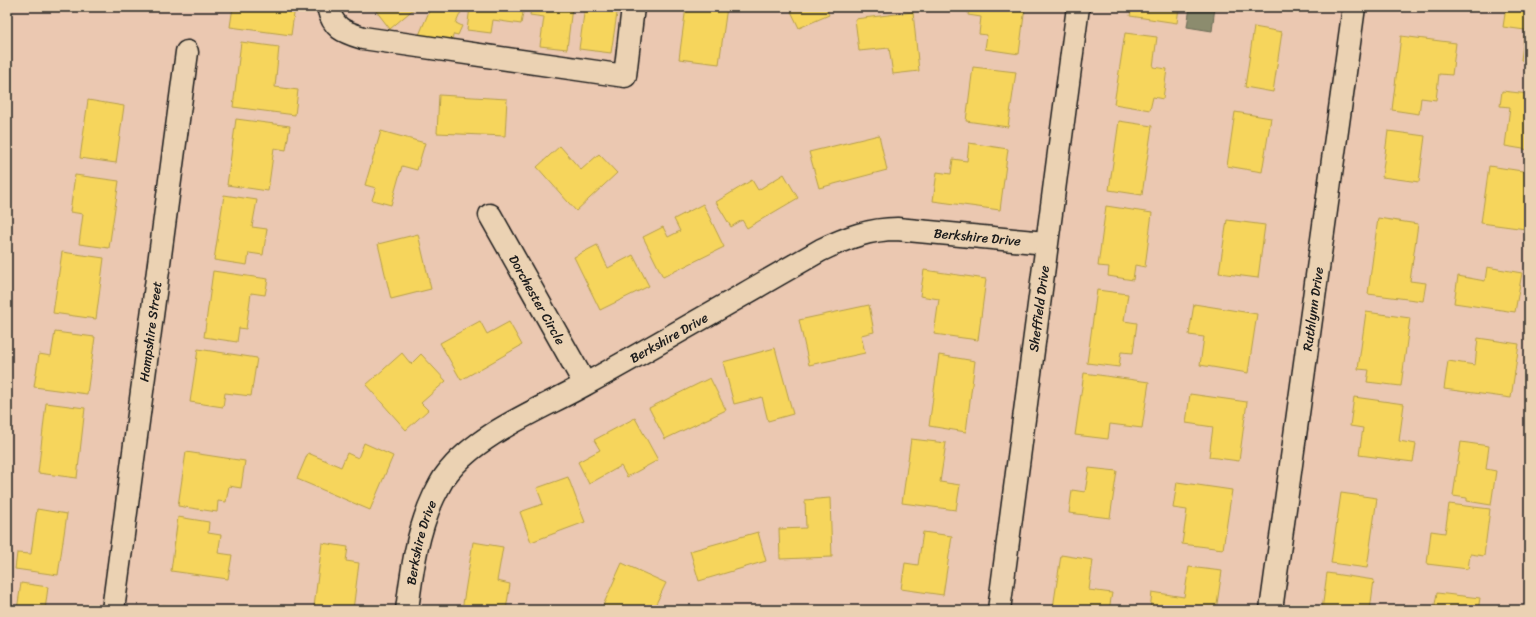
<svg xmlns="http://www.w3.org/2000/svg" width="1536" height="617" viewBox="0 0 1536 617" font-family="Sriracha,sans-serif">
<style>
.homes{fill:#f6d55c;stroke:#b59e49}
.industry{fill:#8c8c6e;stroke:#6a6a55}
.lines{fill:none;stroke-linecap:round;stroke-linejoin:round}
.minor-casing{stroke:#1c1c1c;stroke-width:25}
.minor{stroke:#ebd2b3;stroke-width:22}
.labels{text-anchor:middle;stroke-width:4;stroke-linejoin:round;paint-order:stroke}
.street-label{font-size:13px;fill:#1c1c1c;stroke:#ebd2b3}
</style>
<rect width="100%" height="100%" fill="#ebc8b1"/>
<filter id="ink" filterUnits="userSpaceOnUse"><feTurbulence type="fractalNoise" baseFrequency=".025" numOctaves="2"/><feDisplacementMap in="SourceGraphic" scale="8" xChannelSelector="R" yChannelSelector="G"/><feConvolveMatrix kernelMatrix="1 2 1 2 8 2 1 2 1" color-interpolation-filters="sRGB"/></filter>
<g filter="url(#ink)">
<path class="homes" d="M233 7H295L291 35 230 27Z
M373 7H416L390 29Z
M431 7H463L456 23 462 26 458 35 454 34 450 42 441 38 439 43 419 35Z
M470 7H524L521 24 493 20 491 33 467 30Z
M531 7H572L567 49 540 46 544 17 530 15Z
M585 7H618L611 53 579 49Z
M686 7H727L719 64 679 59Z
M789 7H825L829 15 799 28Z
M969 7H1025L1019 54 985 49 987 35 979 34 981 17 968 15Z
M1132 7H1179L1177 23 1130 16Z
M1506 7H1529V61L1521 60 1525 30 1503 27Z
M913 12 919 71 893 74 889 48 859 51 855 19Z
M1254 27 1282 32 1273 92 1245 87Z
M1125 33 1157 37 1153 67 1167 69 1163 99 1153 97 1150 110 1114 104Z
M1401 36 1456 43 1452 75 1439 74 1436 100 1421 98 1419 114 1392 110Z
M241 42 279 47 275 87 298 90 295 115 233 107Z
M973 67 1016 72 1008 127 966 121Z
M1502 91 1529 94V150L1505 146 1510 107 1500 106Z
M439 95 507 99 505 136 437 133Z
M88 100 124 106 116 163 80 158Z
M1235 112 1271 118 1262 172 1227 166Z
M236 119 290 126 286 150 274 148 268 191 227 185Z
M1119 121 1152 126 1142 195 1109 190Z
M381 131 425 143 417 170 402 166 391 205 372 200 376 188 365 185Z
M1388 131 1425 136 1419 182 1382 177Z
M879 135 887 170 819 188 809 152Z
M969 143 1008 149 1000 210 933 201 937 172 951 174 953 159 967 161Z
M560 146 581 170 599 154 617 173 576 211 537 167Z
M1489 166 1529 172V211L1526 229 1481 223Z
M784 174 798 198 747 228 742 220 731 227 716 202 752 180 758 190Z
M75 175 119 181 109 248 79 244 83 214 70 212Z
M224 195 257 200 252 227 267 229 263 255 249 253 247 265 214 260Z
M703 204 724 247 663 277 643 237 663 227 668 237 680 231 674 219Z
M1106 206 1152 213 1145 267 1135 265 1133 280 1108 276 1109 267 1098 266Z
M1378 218 1418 224 1410 281 1426 283 1423 301 1368 294Z
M1227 220 1265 225 1258 278 1219 273Z
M418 234 431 289 391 299 378 244Z
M597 245 608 268 633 255 649 286 600 310 574 257Z
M62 252 104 258 96 319 53 313Z
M1487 267 1522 273 1515 312 1454 303 1458 276 1485 281Z
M924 270 986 279 978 340 934 334 939 299 920 296Z
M213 271 268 279 265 295 251 293 246 329 239 328 237 342 204 337Z
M1097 290 1128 294 1124 321 1137 323 1133 353 1121 352 1119 367 1087 363Z
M1194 304 1257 314 1248 373 1200 365 1204 337 1189 335Z
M869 305 874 332 861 335 865 353 809 365 799 320Z
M1366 312 1410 318 1401 386 1367 382 1369 370 1358 369Z
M480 321 487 334 509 322 522 345 461 380 440 343Z
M55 332 95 337 87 394 34 387 39 354 51 356Z
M1478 338 1519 344 1511 398 1444 389 1448 361 1475 365Z
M775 348 793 414 768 421 762 397 734 404 723 362Z
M198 349 257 358 251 396 225 393 223 407 190 402Z
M402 353 411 364 421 354 446 381 421 403 428 410 406 430 366 385Z
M939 355 975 361 966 432 929 426Z
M1084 373 1149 382 1142 428 1110 424 1108 439 1075 435Z
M710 378 726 410 665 439 649 408Z
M1190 394 1247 402 1239 461 1209 457 1213 427 1186 423Z
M1354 397 1404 404 1399 441 1416 444 1413 462 1359 455 1363 428 1350 426Z
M46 403 85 408 77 478 38 473Z
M635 418 658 460 627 477 621 466 589 484 578 462 600 450 594 440Z
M911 439 946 443 940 482 960 485 956 510 902 503Z
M1461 442 1489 446 1486 469 1496 471 1491 505 1467 501V498L1453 496Z
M364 443 393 456 370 510 297 479 308 453 341 467 347 453 358 458Z
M186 452 245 461 241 488 229 486 226 502 218 501 217 512 178 506Z
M1089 468 1117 471 1110 518 1069 513 1072 490 1085 492Z
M568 477 585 522 531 542 520 512 543 504 537 488Z
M1177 482 1232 490 1223 549 1182 544 1187 510 1173 508Z
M1341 493 1377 498 1367 568 1331 563Z
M830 498 832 557 780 559 779 529 806 528 805 500Z
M1449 504 1490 509 1484 556 1470 554 1468 569 1427 564 1431 531 1445 533Z
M37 509 67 514 58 575 15 569 17 553 31 554Z
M178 517 209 522 208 533 221 535 218 553 232 555 228 579 171 571Z
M758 532 766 561 699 581 690 551Z
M923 532 952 536 943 595 901 589 905 563 918 565Z
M473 542 503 547 497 581 510 584 506 610H462Z
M322 543 348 547 346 561 359 563 353 610H335L314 607Z
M1061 555 1093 560 1089 590 1112 593 1109 610H1069L1053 608Z
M622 563 666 583 653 610H601Z
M1189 567 1222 571 1216 610H1150L1152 592 1184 597Z
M1327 573 1374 580 1370 610H1322Z
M21 583 48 587 45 610H17Z
M1437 593 1480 598 1478 610H1434Z
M163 605 202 610H162Z"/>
<path class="industry" d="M1190 7H1215L1212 31 1187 27Z"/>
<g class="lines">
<g class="minor-casing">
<g id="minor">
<path d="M328 7C333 29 344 32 363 38L625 76 633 7"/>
<path id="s1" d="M490 215 585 384"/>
<path id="s2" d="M113 610 187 52"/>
<path id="s3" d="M407 610C412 570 417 532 434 496 438 489 441 481 446 475 476 434 541 409 584 385 664 341 742 295 821 250 846 238 870 229 897 229L1046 243"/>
<path id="s4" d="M999 610 1078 7"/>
<path id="s5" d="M1271 610 1354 7"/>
</g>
</g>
<use href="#minor" class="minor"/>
</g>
</g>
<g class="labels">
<g class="street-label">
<text dy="5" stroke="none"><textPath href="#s3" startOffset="741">Berkshire Drive</textPath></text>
<text dy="5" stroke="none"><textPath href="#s1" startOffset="97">Dorchester Circle</textPath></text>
<text dy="5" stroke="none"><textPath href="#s4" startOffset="304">Sheffield Drive</textPath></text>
<text dy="5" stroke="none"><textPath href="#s5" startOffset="304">Ruthlynn Drive</textPath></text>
<text dy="5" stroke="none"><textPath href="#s2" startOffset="281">Hampshire Street</textPath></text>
<text dy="5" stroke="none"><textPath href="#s3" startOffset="405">Berkshire Drive</textPath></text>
<text dy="5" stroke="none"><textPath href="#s3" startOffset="69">Berkshire Drive</textPath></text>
</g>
</g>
<rect width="1536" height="617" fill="none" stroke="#ebd2b3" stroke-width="24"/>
<rect x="12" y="12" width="1512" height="593" fill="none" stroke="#1c1c1c" stroke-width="1.5" filter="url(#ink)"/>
</svg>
